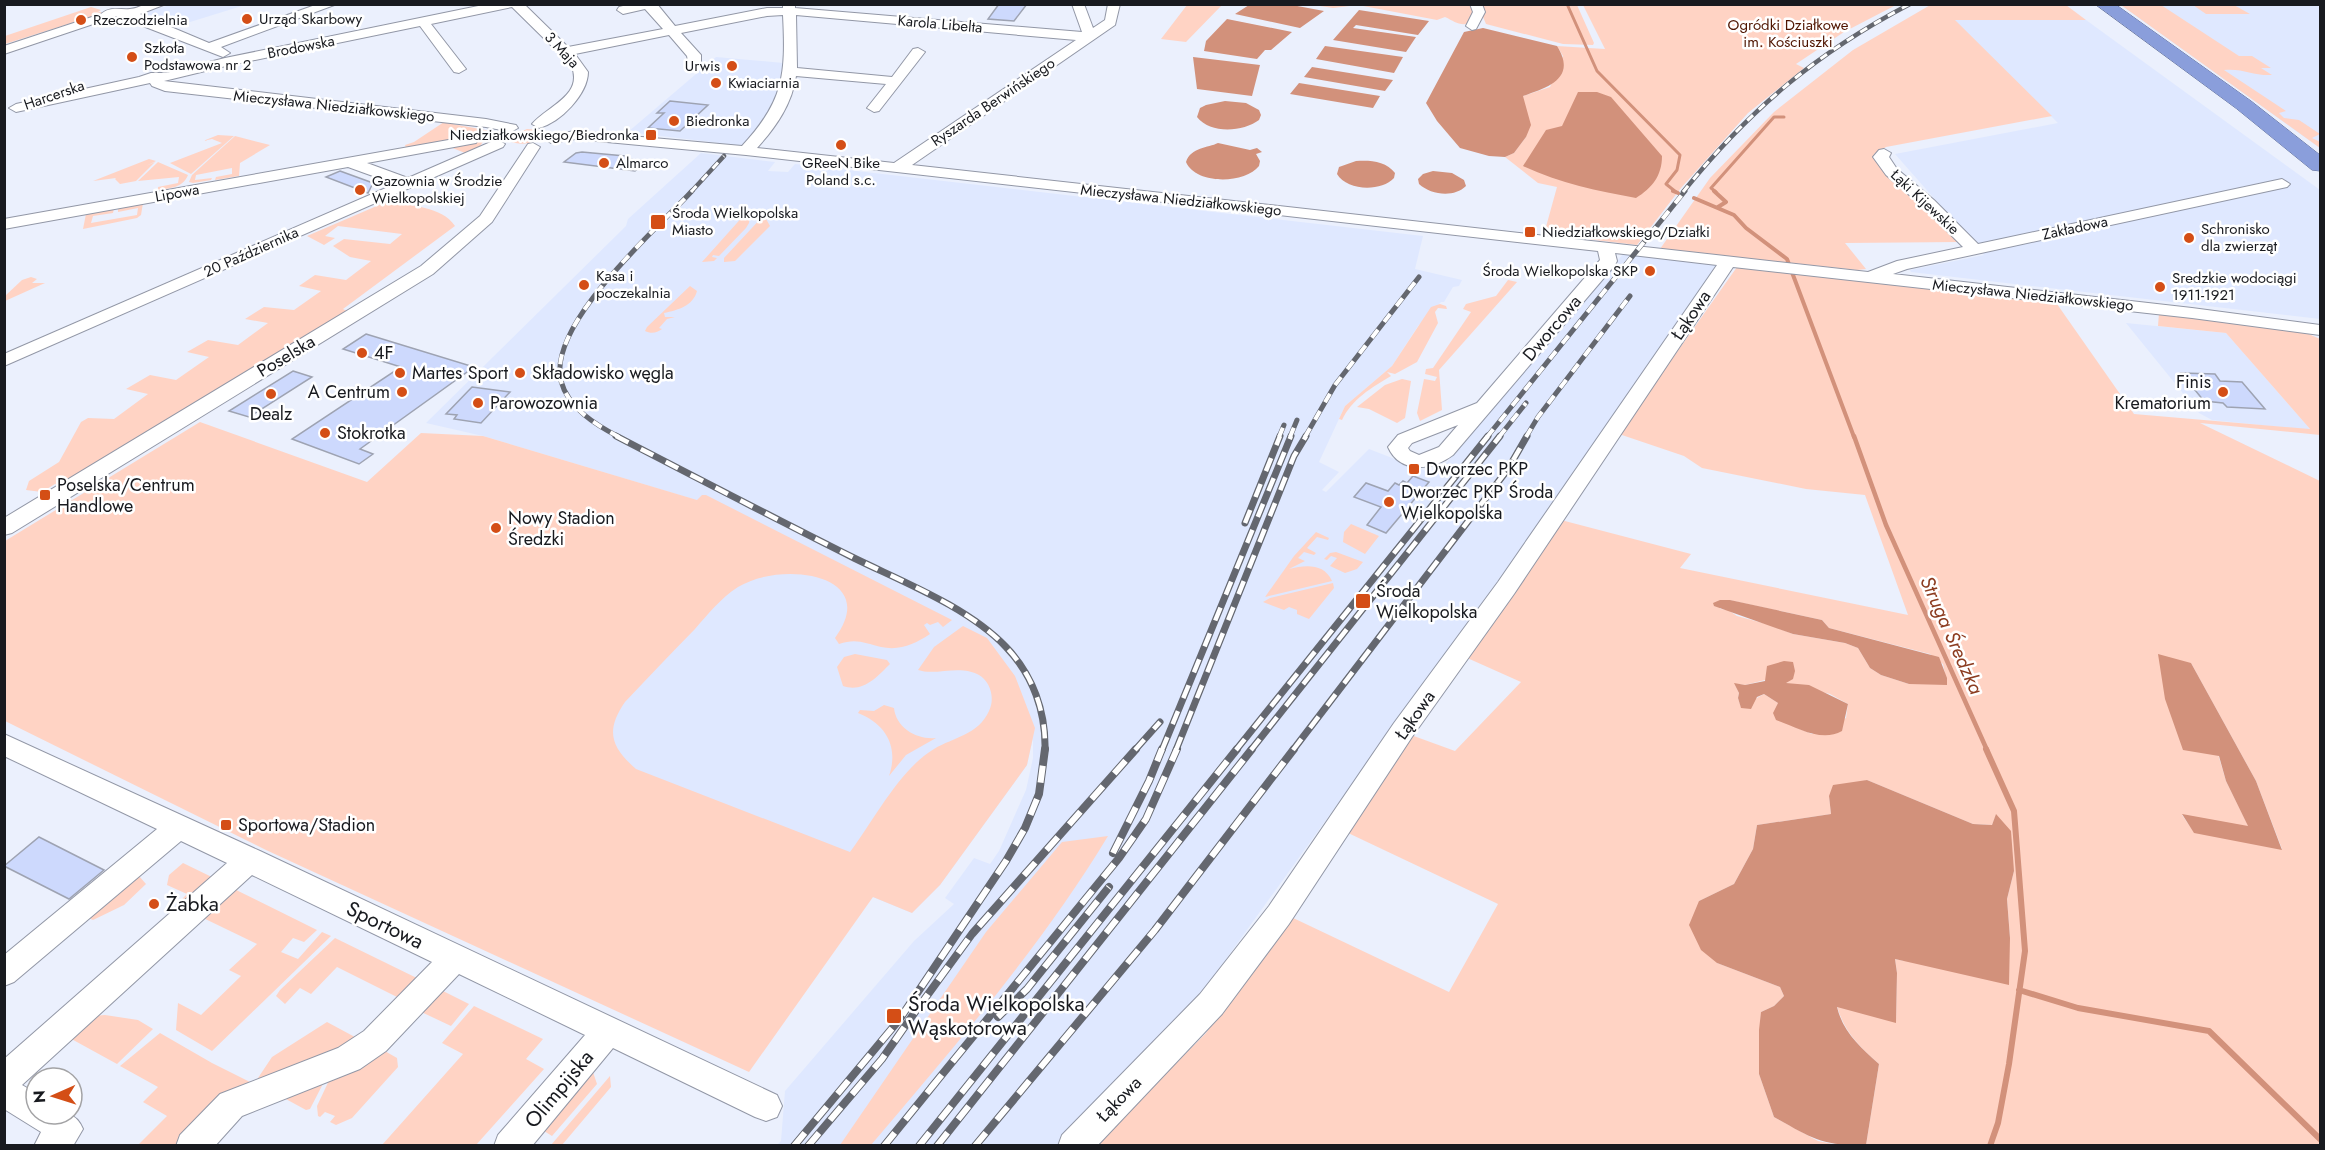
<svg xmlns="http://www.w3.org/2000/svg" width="2325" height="1150" viewBox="0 0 2325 1150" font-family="Jost,sans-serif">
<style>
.built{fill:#dfe8ff}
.green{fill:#ffd3c4;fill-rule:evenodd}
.water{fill:#d2917b}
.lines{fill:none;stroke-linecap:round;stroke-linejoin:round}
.stream-far3{stroke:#d2917b;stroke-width:3}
.stream-far2{stroke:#d2917b;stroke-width:4}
.stream-far1{stroke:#d2917b;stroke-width:4.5}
.stream{stroke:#d2917b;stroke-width:6}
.building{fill:#cdd9fd;stroke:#9ea3b2;stroke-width:1.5}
.minor-casing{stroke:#9297a6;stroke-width:2}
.highway-casing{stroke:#627099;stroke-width:1}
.minor{fill:#fff;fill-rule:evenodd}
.highway{fill:#8a9edb;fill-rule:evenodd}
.rail-far3-casing{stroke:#64676f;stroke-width:4.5}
.rail-far2-casing{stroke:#64676f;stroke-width:5}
.rail-far1-casing{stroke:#64676f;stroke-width:7}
.rail-casing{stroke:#64676f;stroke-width:8}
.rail-far3{stroke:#fff;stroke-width:3;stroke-dasharray:8;stroke-linecap:butt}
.rail-far2{stroke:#fff;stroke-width:4;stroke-dasharray:10;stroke-linecap:butt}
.rail-far1{stroke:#fff;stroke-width:4.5;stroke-dasharray:14;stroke-linecap:butt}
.rail{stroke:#fff;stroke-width:6;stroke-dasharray:17;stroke-linecap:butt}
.poi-dot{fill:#d44e16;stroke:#fff;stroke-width:2}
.labels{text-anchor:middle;stroke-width:5;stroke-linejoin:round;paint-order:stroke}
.far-poi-label{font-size:15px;fill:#181a1f;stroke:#fff;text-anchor:start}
.far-street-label{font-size:15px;fill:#181a1f;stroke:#fff}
.far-park-label{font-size:15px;fill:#4f1500;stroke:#fff}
.street-label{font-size:18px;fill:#181a1f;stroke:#fff}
.poi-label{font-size:18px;fill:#181a1f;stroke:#fff;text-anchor:start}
.water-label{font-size:20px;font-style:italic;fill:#8c3c20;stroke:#fff}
.near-poi-label{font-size:21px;fill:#181a1f;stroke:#fff;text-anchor:start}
.near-street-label{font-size:21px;fill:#181a1f;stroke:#fff}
</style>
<rect width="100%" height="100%" fill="#ebf0fd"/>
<path class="built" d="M170 5H245L174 27 146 15V12Z
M2121 5H2320V148L2207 67Z
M1954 20H2086L2320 190V319L1911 272 1910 270 1984 255 1895 154 2058 123Z
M716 57 783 63 781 85 773 108 744 146 628 132Z
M701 153 775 162 768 171 788 172 795 164 1423 236 1415 269 1462 280 1459 286 1453 287 1444 302H1441L1418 326 1392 366 1345 406 1319 462 1339 472 1322 490 1326 492 1369 449 1436 475 1624 253 1719 263 1509 565 1201 994 1058 1145H777L781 1141 785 1091 914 941 954 904 945 898 974 858 990 864 999 851 1026 790 1033 758V738L1027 765 940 885 912 913 465 730 696 500 483 436 426 423 626 226 628 219Z
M2126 323 2226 333 2311 430 2212 420 2199 413Z"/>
<path class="green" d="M1472 4 1475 12 1467 24C1457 25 1454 21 1445 17L1437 20 1358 5 1333 8 1314 5Z
M1932 4 2066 5 2086 20H1955L2052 116 1886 147 1874 154 1884 172 1959 242 1845 243 1866 269 1857 270 1660 249 1710 178 1774 112 1853 50Z
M1187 5H1222L1186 42 1161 39Z
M1478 5H1577L1594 43 1593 45 1563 44 1486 24Z
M1583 5H1896L1844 32 1796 64 1804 68 1748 113 1681 188 1637 245 1544 234 1557 187 1538 183 1505 157 1514 153 1526 137 1523 96 1550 87 1563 56 1557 46 1605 49Z
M2121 5H2161L2239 56H2252L2271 68H2261L2272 75C2253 76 2243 68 2224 70L2286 111 2279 113 2284 118 2299 120 2320 134 2312 138 2320 142V148Z
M2193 5H2234L2250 14H2206Z
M91 7 101 10 98 12H102L95 17 87 18 5 44V36Z
M444 122H447L491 127 447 123 491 131 480 146 465 153 450 147 406 148 405 145 414 142Z
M527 129 539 130 544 134C536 144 521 146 509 141L510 136Z
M218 135 234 136 191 174 170 163 222 143 212 139 203 141Z
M235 136 270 145 240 163 239 176 215 180 216 177 232 174V168L196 175 195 180 212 178 211 180 193 183 189 182 192 175Z
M149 159 156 161 146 166 155 162 136 181 120 184 115 179 116 178 93 181Z
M158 162 188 175C183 188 170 188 158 190V187L178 183 179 177 138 181Z
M386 202C408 205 442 206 455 226L343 309 350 313 60 486 55 484 42 492 26 490 29 481 59 462 81 422 88 418 114 419 148 394 126 389 150 375 176 380 209 357 187 352 208 340 238 345 268 323 245 319 264 307 294 310 321 291 299 286 315 275 346 280 371 261 350 257 333 246 344 239 390 244 402 234 338 226 325 236 335 238 324 245 307 236Z
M143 203 141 215 137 218 83 229 86 214 114 208 113 213 93 216 91 223 137 215 138 208 118 212V208Z
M745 214H750L749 223 746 228 719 256 713 255 712 257 717 258 714 261 702 262Z
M764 215 770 226 735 261 724 262V258Z
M1737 267 2057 304 2134 414 2310 429 2226 333 2158 326 2159 313 2302 331 2320 339V435L2200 423 2320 481V1145H1866L1879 1064C1860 1047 1844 1032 1837 1006L1896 1022 1897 973 1895 959 1904 961 2010 938 2007 899 2014 871 1996 815 1992 825 1973 824 1867 780 1829 796 1831 814 1757 825 1753 849 1734 884 1699 901 1717 963 1780 987 1784 996 1774 1006 1761 1012 1759 1074 1774 1117 1818 1141 1838 1145 1094 1146 1206 1033 1289 916 1449 992 1498 904 1346 832 1411 735 1455 751 1521 682 1465 657 1561 520 1691 554 1680 568 1908 615 1865 495 1806 489 1702 468 1684 456 1619 434ZM1720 600H1729L1822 620 1829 628 1930 654 1943 664 1947 684H1909L1881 675 1870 668 1858 648 1845 643 1793 634 1770 625 1737 616 1728 610 1720 609ZM2191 663 2256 781 2282 849 2194 832 2182 815 2249 827 2226 781ZM1765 680H1787L1785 683 1830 694 1848 704 1846 718 1812 734 1795 727 1777 709 1778 703 1764 694 1741 707 1738 698 1739 693 1735 684 1745 685Z
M31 277 37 279 32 283H45L5 301V296L22 280Z
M1508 280 1517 282 1439 370 1442 410 1420 421 1417 413 1424 379 1435 381 1437 377 1425 374 1426 369 1433 368 1471 312 1463 309 1466 304 1496 296Z
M690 286 697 291C693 306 678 310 664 313L665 317H675L667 319 659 328 662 329C657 333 651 334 645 331L647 327Z
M1440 304 1446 306 1447 309 1438 308 1435 312 1438 323 1417 362 1395 374 1387 372 1391 376C1371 388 1352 399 1342 420L1339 419 1345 406 1392 366 1431 307Z
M1402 379 1411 381 1405 418 1397 423 1369 409 1357 407 1385 385Z
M200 422 367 482 421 433 483 436 697 500 702 495H706L952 620 943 627 938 622 930 625 927 623 924 625 930 634C915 644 900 651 881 647 865 643 856 638 839 644L835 638C882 574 782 560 738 587 721 598 708 614 695 629 671 653 648 678 625 702 605 731 611 747 636 769L850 852C874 820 900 769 934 749 954 737 978 735 989 711 995 699 991 682 979 675 960 664 936 676 918 670L934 647 963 626 987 638 1015 676 1035 728 1027 765 940 885 912 913 873 897 749 1072 266 850 5 721V541Z
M1351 524 1379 536 1365 554 1343 542 1344 532Z
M1316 532 1329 538 1328 540 1317 537 1307 548 1316 553 1314 555 1304 552 1298 558 1305 561 1289 569C1305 565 1324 563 1332 581L1265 597 1294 556Z
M1336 552 1363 562 1357 569 1345 573 1330 566 1337 558 1331 556 1327 560 1324 559 1330 553Z
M1333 583 1334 588 1309 619 1297 614V610L1289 607 1284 610 1263 602 1270 598Z
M855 654 887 660 890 664C877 677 863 693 843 686L837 667 844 657Z
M884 705 894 708C896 728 917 740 936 738L906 755 889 776C899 747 886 724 858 713L860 710 874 711Z
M1108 836C1041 947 954 1047 871 1145H840L986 932 1062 842Z
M183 863 220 881 193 907 180 901 187 894 167 885 169 875Z
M139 876 146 884 124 905 93 920 84 916Z
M228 886 317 930 304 942 293 938 281 952 298 959 322 932 331 936 212 1051 176 1030 178 1003 201 1015 241 976 229 970 257 944 197 915Z
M335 938 427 983 409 1003 337 967 311 994 300 988 285 1004 276 996 280 990Z
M441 990 469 1004 451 1026 415 1009Z
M474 1006 543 1039 526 1059 544 1069 476 1145H382L463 1054 442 1043Z
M105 1015 138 1020 153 1029 117 1064 66 1036 94 1016Z
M327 1022 366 1043 270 1084 258 1078 272 1057Z
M160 1033 212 1063 262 1088 186 1145H138L167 1116 143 1102 158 1087 120 1066Z
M383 1050 397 1058 398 1067 352 1118 336 1125 330 1122 335 1116 325 1112 320 1117 318 1116 317 1106 333 1072Z
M592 1069 597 1084 552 1136 544 1131Z
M328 1074 310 1109 306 1110 284 1098Z
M610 1076 611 1087 562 1145H551Z"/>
<path class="water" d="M1249 5H1292L1324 11 1300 28 1235 14Z
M1359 10 1429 21 1418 35 1356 25 1353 28 1416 37 1406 52 1333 40Z
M1227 19 1292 32 1271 50H1265L1257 59 1204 51 1206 41Z
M1483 28 1557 46C1577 78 1549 87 1523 96L1531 125 1526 137 1514 153 1505 157 1489 156 1460 148 1437 121 1426 103 1464 32Z
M1325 46 1403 57 1394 73 1316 59Z
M1193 57 1260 65 1252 96 1197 89Z
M1312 67 1393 80 1385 91 1304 77Z
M1299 83 1380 96 1373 108 1290 94Z
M1578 92H1597L1611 97 1662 156C1662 176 1652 188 1636 198 1598 191 1559 183 1523 166L1546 130 1562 126Z
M1225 101 1246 103 1259 110 1261 115 1259 120C1243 132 1210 134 1197 117L1200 108 1206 105Z
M1218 143 1250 150 1257 148 1262 152 1256 154 1260 161 1259 166C1245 184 1196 185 1186 162 1191 147 1208 148 1218 143Z
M1356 161C1370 160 1386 161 1395 173L1394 178C1381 192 1347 191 1337 174L1339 167Z
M1433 171 1452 173 1464 180 1466 186C1454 198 1431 195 1419 184L1418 179 1423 174Z
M1720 600H1730L1822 620 1829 628 1939 657 1947 678V685L1909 684 1881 675 1870 668 1858 648 1845 643 1793 634 1714 606 1713 603Z
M2158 654 2191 663 2256 781 2282 850 2194 833 2182 814 2248 826 2226 781 2219 756 2183 750 2165 699Z
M1784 661 1793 662 1795 671 1793 679 1786 683 1809 685 1848 704 1842 731C1821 743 1797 727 1776 720L1773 713 1778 703 1764 694 1757 697 1751 709 1741 708 1738 698 1739 693 1734 683 1745 685 1765 681 1767 666Z
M1867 780 1973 824 1992 825 1996 814 2011 831 2014 871 2007 899 2010 938 2009 985 1895 959 1897 973 1896 1023 1837 1007C1843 1032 1860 1047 1879 1064L1866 1145C1821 1146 1812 1138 1774 1117L1759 1074V1030L1761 1012 1774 1006 1784 996 1780 987 1717 963 1701 950 1689 925 1699 901 1734 884 1753 849 1757 825 1831 814 1829 796 1833 785Z"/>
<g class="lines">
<path class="stream-far3" d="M1567 4 1597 71 1680 155 1677 170 1666 184 1676 192
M1716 192 1711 188 1774 117H1784"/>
<path class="stream-far2" d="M1673 191 1678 193
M1714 191 1726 202 1718 207
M1694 198 1734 215 1746 228 1787 259 1854 437"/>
<path class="stream-far1" d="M1854 436 1886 525 1987 750"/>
<path class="stream" d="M1986 749 2014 811 2025 951 2009 1064 1998 1123 1990 1146
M2019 990 2078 1008 2209 1031 2320 1139"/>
</g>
<path class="building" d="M999 4H1027L1014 21 988 19Z
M670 101 708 105 680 131 648 128 664 113H657Z
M582 152 625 156 627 159 647 161 635 171 564 162 576 153Z
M340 171 373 183 368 193 326 177Z
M366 334 474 367 360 449 373 454 359 464 292 439 401 367 343 349Z
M293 371 312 377 249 417 229 411Z
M2181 373 2215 374 2220 381 2242 382 2265 409 2227 407 2223 403 2204 401Z
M472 387 510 392 481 423 454 419 457 415 446 414Z
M1413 476 1429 482 1386 533 1367 525 1381 507 1354 497 1366 483 1388 491 1395 483 1399 485 1403 481 1407 483Z
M39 837 104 870 69 899 4 866Z"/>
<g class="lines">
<g class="minor-casing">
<path id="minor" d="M145 4H166L140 14 209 43 318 4H337L221 47 230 53 223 57 117 16 4 54V46L101 14C111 6 120 10 130 9 135 9 141 6 145 4Z
M488 4H524L568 47 663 29 645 9 623 14 617 10 619 7 631 4H657L675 26 767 8H783V4H795V8L1082 32 1072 4H1084L1093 28 1105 20 1108 4H1120L1115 25 912 165 1868 272 1897 261 1963 247 1922 206 1886 175 1873 157 1879 150 1884 149 1891 153 1889 157 1897 169 1934 200 1978 244 2282 179 2290 184 2287 187 1907 269 1893 274 2192 308 2320 325V335L2192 318 1733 267 1514 594 1412 737 1289 924 1222 1014 1097 1146H1058L1062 1135 1200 994 1269 906 1394 723 1498 582 1717 265 1615 253 1617 261 1615 265 1453 455C1432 471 1400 474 1388 447L1398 435 1477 403 1600 260 1598 251 746 155 575 139 551 143 544 139 546 136 575 131 742 146C784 101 786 74 783 15L767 16 681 33 701 55V63L694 67 689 66 687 56 669 35 575 54 588 72C588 94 560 123 539 128L532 124C547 106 585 95 571 65L512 7 431 24 466 69 459 73 454 72 420 26 226 66 164 81 486 119 516 125 518 128 511 132 486 127 165 91 152 86 150 83 16 112 9 108 16 104 139 77 151 73H166L225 58ZM796 15 1076 40 894 163 757 148C776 127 792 104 796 76L886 84 867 108 874 112 879 111 925 52 918 48 913 49 892 77 797 68ZM1458 425 1439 447 1419 455 1410 451 1408 448 1412 443Z
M1470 4H1482L1485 12 1476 29 1472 30 1466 26 1473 12Z
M471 136 478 140 476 143 367 163 408 178 493 141 498 140 505 144 503 147 4 366V354L395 184 348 167 4 229V219Z
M533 143 540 147 492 222 433 274 12 533 4 535V518L421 266 480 216 528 144Z
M4 734 260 851 777 1095 782 1106 777 1117 766 1121 755 1117 613 1048 532 1146H494L498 1135 585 1035 459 974 386 1051 360 1069 242 1116 215 1146H176L180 1135 220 1094 338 1048 364 1031 432 962 252 875 22 1085 36 1093V1114C57 1114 74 1107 83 1129L73 1146H34L41 1132 4 1109V1059L227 863 181 841 14 982 4 986V955L157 829 4 756Z"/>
</g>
<g class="highway-casing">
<path id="highway" d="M2095 4H2115L2251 101 2320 155V171L2312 170 2237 109Z"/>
</g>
<use href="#minor" class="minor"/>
<use href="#highway" class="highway"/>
<g class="rail-far3-casing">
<path id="rail-far3" d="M691 192 724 156
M1683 192C1749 110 1816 53 1910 4"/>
</g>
<g class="rail-far2-casing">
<path id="rail-far2" d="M619 437C596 425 568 408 561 381 547 324 656 230 692 191
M1279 437 1284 425
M1290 437 1297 420
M1305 437 1335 385 1419 277
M1487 437 1685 191
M1499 437 1526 403
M1526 437 1538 417 1630 296"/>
</g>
<g class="rail-far1-casing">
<path id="rail-far1" d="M616 436C695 477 774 518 854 558 903 582 968 607 1006 647 1033 675 1046 712 1045 750
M1245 523 1280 436
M1135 750 1160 722
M1162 750 1291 436
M1176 750 1294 456 1306 436
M1236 750 1488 436
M1251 750 1500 436
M1293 750 1508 469 1527 436"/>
</g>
<g class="rail-casing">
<path id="rail" d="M1113 853 1149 781 1162 749
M918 1008 972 934 1136 749
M998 1017 1027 989 1109 887
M931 1088 1119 858 1146 819 1177 749
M794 1146 899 1020 1006 861 1025 828 1039 794 1045 749
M808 1146 882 1059 922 1002
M884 1146 936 1082
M919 1146 1237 749
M937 1146 1252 749
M975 1146 1155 930 1294 749"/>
</g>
<use href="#rail-far3" class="rail-far3"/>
<use href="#rail-far2" class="rail-far2"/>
<use href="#rail-far1" class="rail-far1"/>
<use href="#rail" class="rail"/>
</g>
<g class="poi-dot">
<circle cx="247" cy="19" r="6"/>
<circle cx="81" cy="20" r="6"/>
<circle cx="132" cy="57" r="6"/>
<circle cx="732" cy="66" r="6"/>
<circle cx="716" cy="83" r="6"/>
<circle cx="674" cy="121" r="6"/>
<rect x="645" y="129" width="12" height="12" rx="3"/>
<circle cx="841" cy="145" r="6"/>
<circle cx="604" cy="163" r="6"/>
<circle cx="360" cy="190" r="6"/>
<rect x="650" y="214" width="16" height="16" rx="3"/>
<rect x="1524" y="226" width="12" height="12" rx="3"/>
<circle cx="2189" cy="238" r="6"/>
<circle cx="1650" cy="271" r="6"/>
<circle cx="584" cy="285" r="6"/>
<circle cx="2160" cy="287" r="6"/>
<circle cx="362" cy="353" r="6"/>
<circle cx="400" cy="373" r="6"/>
<circle cx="520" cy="373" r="6"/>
<circle cx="402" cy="392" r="6"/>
<circle cx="2223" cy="392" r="6"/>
<circle cx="271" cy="394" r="6"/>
<circle cx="478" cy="403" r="6"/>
<circle cx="325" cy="433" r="6"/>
<rect x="1408" y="463" width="12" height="12" rx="3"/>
<rect x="39" y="489" width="12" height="12" rx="3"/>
<circle cx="1389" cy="502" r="6"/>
<circle cx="496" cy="528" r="6"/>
<rect x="1355" y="593" width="16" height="16" rx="3"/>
<rect x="220" y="819" width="12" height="12" rx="3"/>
<circle cx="154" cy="904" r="6"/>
<rect x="886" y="1008" width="16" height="16" rx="3"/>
</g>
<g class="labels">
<g class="far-poi-label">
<text x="259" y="24">Urząd Skarbowy</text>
<text x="93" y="25">Rzeczodzielnia</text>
<text x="144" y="53">Szkoła<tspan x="144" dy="17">Podstawowa nr 2</tspan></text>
<text x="720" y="71" text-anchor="end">Urwis</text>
<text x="728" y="88">Kwiaciarnia</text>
<text x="686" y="126">Biedronka</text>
<text x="639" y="140" text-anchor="end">Niedziałkowskiego/Biedronka</text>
<text x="616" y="168">Almarco</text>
<text x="841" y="168" text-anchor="middle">GReeN Bike<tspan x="841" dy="17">Poland s.c.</tspan></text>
<text x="372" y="186">Gazownia w Środzie<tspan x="372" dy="17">Wielkopolskiej</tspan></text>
<text x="672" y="218">Środa Wielkopolska<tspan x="672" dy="17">Miasto</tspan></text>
<text x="2201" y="234">Schronisko<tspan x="2201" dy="17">dla zwierząt</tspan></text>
<text x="1542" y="237">Niedziałkowskiego/Działki</text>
<text x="1638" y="276" text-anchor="end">Środa Wielkopolska SKP</text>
<text x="596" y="281">Kasa i<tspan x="596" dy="17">poczekalnia</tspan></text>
<text x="2172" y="283">Sredzkie wodociągi<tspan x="2172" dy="17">1911-1921</tspan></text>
</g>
<g class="far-street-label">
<text transform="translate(940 24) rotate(5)" y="5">Karola Libelta</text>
<text transform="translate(301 47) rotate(-11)" y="5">Brodowska</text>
<text transform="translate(562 50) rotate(47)" y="5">3 Maja</text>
<text transform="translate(54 95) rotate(-19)" y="5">Harcerska</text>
<text transform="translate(993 102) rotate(-34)" y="5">Ryszarda Berwińskiego</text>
<text transform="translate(334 106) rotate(6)" y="5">Mieczysława Niedziałkowskiego</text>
<text transform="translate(177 193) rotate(-10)" y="5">Lipowa</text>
<text transform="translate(1181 200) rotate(6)" y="5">Mieczysława Niedziałkowskiego</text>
<text transform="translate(1925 202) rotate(43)" y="5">Łąki Kijewskie</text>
<text transform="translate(2075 228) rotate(-12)" y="5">Zakładowa</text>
<text transform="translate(251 252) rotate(-24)" y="5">20 Października</text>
<text transform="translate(2033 295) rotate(6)" y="5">Mieczysława Niedziałkowskiego</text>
</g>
<g class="far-park-label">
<text x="1788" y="30">Ogródki Działkowe<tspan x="1788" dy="17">im. Kościuszki</tspan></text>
</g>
<g class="street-label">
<text transform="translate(1691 315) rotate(-56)" y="6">Łąkowa</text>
<text transform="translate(1552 328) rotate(-50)" y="6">Dworcowa</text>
<text transform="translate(286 356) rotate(-31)" y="6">Poselska</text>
<text transform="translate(1415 715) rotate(-55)" y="6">Łąkowa</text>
<text transform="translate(1119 1099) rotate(-46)" y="6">Łąkowa</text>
</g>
<g class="poi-label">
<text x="374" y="359">4F</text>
<text x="412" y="379">Martes Sport</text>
<text x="532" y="379">Składowisko węgla</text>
<text x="2211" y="388" text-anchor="end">Finis<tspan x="2211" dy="21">Krematorium</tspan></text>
<text x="390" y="398" text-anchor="end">A Centrum</text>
<text x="490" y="409">Parowozownia</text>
<text x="271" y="420" text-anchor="middle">Dealz</text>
<text x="337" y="439">Stokrotka</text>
<text x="1426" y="475">Dworzec PKP</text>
<text x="57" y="491">Poselska/Centrum<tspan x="57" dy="21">Handlowe</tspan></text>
<text x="1401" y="498">Dworzec PKP Środa<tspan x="1401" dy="21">Wielkopolska</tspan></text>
<text x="508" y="524">Nowy Stadion<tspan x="508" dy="21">Średzki</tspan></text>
<text x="1376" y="597">Środa<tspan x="1376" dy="21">Wielkopolska</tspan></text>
<text x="238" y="831">Sportowa/Stadion</text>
</g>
<g class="water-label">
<text transform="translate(1952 635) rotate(66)" y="7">Struga Średzka</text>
</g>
<g class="near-poi-label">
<text x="166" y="911">Żabka</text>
<text x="908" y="1011">Środa Wielkopolska<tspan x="908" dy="24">Wąskotorowa</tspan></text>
</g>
<g class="near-street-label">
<text transform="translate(385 925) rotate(26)" y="7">Sportowa</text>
<text transform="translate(559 1089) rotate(-50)" y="7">Olimpijska</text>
</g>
</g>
<rect width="2325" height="1150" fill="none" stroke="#181a1f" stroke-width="12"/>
<g transform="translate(54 1096) rotate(267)"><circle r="28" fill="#ffffff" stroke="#a3a3a5" stroke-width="1.5"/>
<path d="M0-4.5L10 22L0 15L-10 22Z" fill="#d44e16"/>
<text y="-9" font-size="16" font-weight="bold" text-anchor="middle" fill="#181a1f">N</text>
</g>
</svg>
